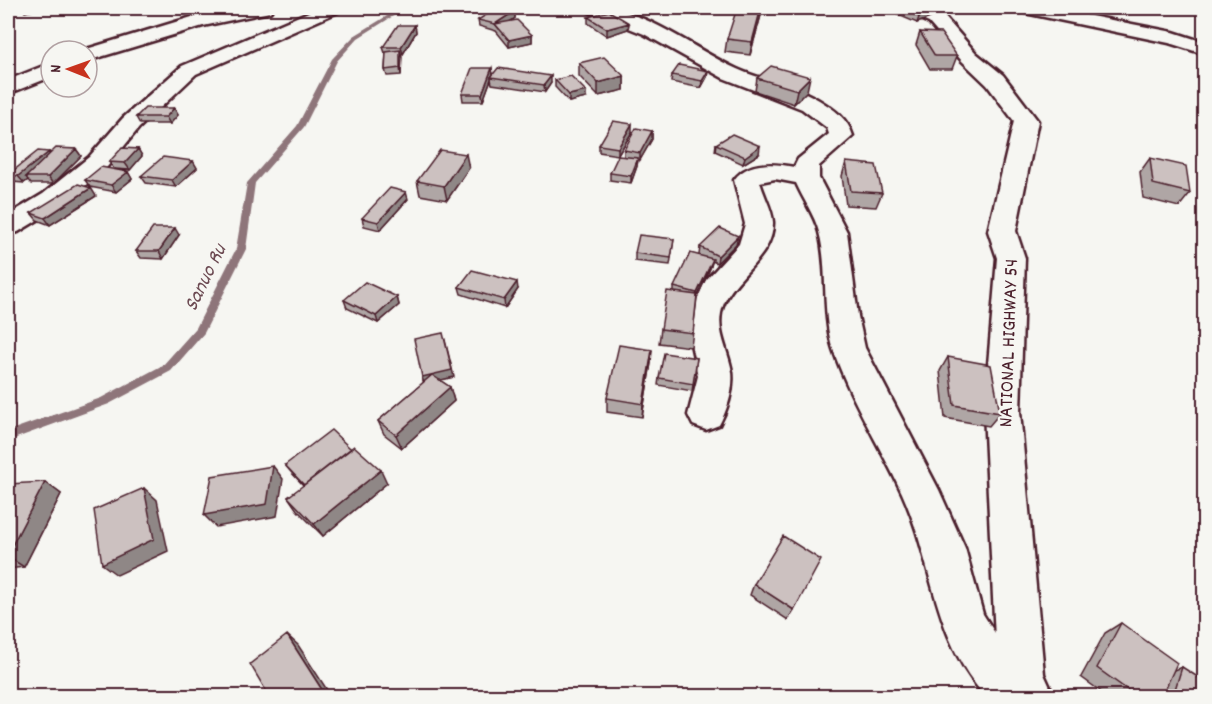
<svg xmlns="http://www.w3.org/2000/svg" width="1212" height="704" viewBox="0 0 1212 704" font-family="Dekko,sans-serif">
<style>
.lines{fill:none;stroke-linecap:round;stroke-linejoin:round}
.stream{fill:#8e747a;fill-rule:evenodd}
.minor-casing{stroke:#4a1f2b;stroke-width:5}
.highway-casing{stroke:#4a1f2b;stroke-width:5}
.minor{fill:#f6f6f2;fill-rule:evenodd}
.highway{fill:#f6f6f2;fill-rule:evenodd}
.wall{fill:#afa6a5;stroke:#4a1f2b;stroke-width:1.5}
.shaded-wall{fill:#8f8786;stroke:#4a1f2b;stroke-width:1.5}
.building{fill:#ccc1c0;stroke:#4a1f2b;stroke-width:1.5}
.labels{text-anchor:middle;stroke-width:4.5;stroke-linejoin:round;paint-order:stroke}
.street-label{font-size:20px;fill:#4a1f2b;stroke:#f6f6f2}
.water-label{font-size:21px;font-style:italic;fill:#6c4a52;stroke:#f6f6f2}
</style>
<rect width="100%" height="100%" fill="#f6f6f2"/>
<filter id="ink" filterUnits="userSpaceOnUse"><feTurbulence type="fractalNoise" baseFrequency=".0167" numOctaves="2"/><feDisplacementMap in="SourceGraphic" scale="12" xChannelSelector="R" yChannelSelector="G"/><feConvolveMatrix kernelMatrix="1 2 1 2 8 2 1 2 1" color-interpolation-filters="sRGB"/></filter>
<g filter="url(#ink)">
<g class="lines">
<path class="stream" d="M400 8H406L358 38 337 61 304 127 255 183 246 249 204 333 171 371 109 404 8 441V431L101 398 163 365 196 328 236 249 247 183 297 126 332 59 354 36Z"/>
<g class="minor-casing">
<path id="minor" d="M239 8H273L270 12 203 26 87 61V51H80L192 17Z
M318 8H341L338 12 196 74 139 128 107 167 61 206 18 232 8 235V215L43 194 89 157 123 118 182 66Z
M586 8C638 2 692 49 737 69 763 81 795 85 819 100 834 109 848 119 853 136L819 166V178L847 232 858 316 865 348 939 490 965 548 983 614 1007 652 1034 679 1041 696H985C933 638 933 561 902 493 880 445 850 400 833 349 821 312 829 269 819 232 815 216 803 199 796 183L775 179 760 182C764 196 772 209 773 222 774 260 728 278 721 313 717 334 729 352 732 372 734 390 727 410 719 425L706 430 693 425 688 415 698 376 689 335 690 312 706 280 739 244 745 224 734 180C747 161 774 163 794 167L798 159 829 134 827 128 802 109 723 78 644 34 589 12Z
M1016 8H1050L1173 32 1204 42V54L1169 43 1025 13Z
M51 63V77L8 94V80Z"/>
</g>
<g class="highway-casing">
<path id="highway" d="M900 8H924L943 15 976 53 1003 75 1038 121 1016 231 1025 258 1020 412 1044 674 1054 696H1004L997 680 984 412 997 258 988 231 1014 121 987 85 962 61 929 23 903 12Z"/>
</g>
<use href="#minor" class="minor"/>
<use href="#highway" class="highway"/>
</g>
<path class="wall" d="M763 8 750 55 725 52 727 39Z
M882 8H922L932 12 930 18 917 23Z
M515 11V18L510 21 532 35V42L509 47 496 31 479 26 478 20Z
M588 17 629 23 628 29 607 36 588 23Z
M415 25 416 32 403 54H401V75L387 76 385 70 386 53H385L383 47Z
M920 32 957 56 952 69H930L916 45Z
M579 63 624 76V90L598 96 579 76Z
M708 71 707 77 701 88 671 82 672 75Z
M493 75 551 83 545 92 492 84 491 79 483 101H463L462 94Z
M757 78 807 91 794 104 755 91Z
M555 80 586 98 569 102 555 87Z
M174 108 178 115 170 124H140L136 117Z
M652 131V139L640 160H638L637 166 631 183 610 180V173L624 156V150Z
M632 132 618 155 599 152V145Z
M716 144 759 154 743 164 715 151Z
M76 149 81 156 53 184H31L28 180 24 183 12 182 8 176V174L49 152 50 153Z
M138 149 142 156 130 170 115 169 128 172 132 179 116 192 90 187 85 180 114 169 109 162Z
M1150 158 1190 193 1179 207 1143 198 1140 172Z
M193 161 197 168 176 187 146 183 141 176Z
M846 162 882 193 876 207 846 205 842 176Z
M469 168 447 200 420 195 417 181Z
M96 196 50 225 37 220 31 213Z
M408 199 380 230 364 226 362 218Z
M1204 229V243L1200 235Z
M179 235 163 259 141 258 136 251Z
M674 239 670 265 635 261V253Z
M736 244 717 263 712 261 711 266 697 298 691 347 659 343 661 329 674 292V287L699 255 700 247Z
M459 287 518 289 505 308 461 294Z
M397 297 399 305 378 323 347 308 344 300Z
M948 357 1000 413 989 426 945 418 940 371Z
M697 358 692 391 658 385 659 378Z
M651 363 642 417 607 412V398Z
M422 377H454L440 380 450 387 454 401 402 448 384 434 378 421 424 382Z
M285 465 387 483 323 536 297 510 288 497 304 486 290 471Z
M45 482 61 494 24 567 8 569V486Z
M754 584 794 610 788 620 750 595Z
M1121 623 1174 670 1182 667 1204 696H1107L1081 677 1105 633Z"/>
<path class="shaded-wall" d="M22 8H44L25 12Z
M761 8H763L750 55 752 42Z
M515 11V18L499 29 495 24Z
M932 12 930 18 917 23 919 17Z
M629 23 628 29 607 36V29Z
M415 25 416 32 403 54 401 47Z
M532 35V42L509 47V40Z
M400 50 402 57 401 75 400 68Z
M492 68 493 75 491 77V79L483 101 482 94Z
M708 71 707 77 701 88 702 81Z
M551 76V83L545 92 544 85Z
M624 76V90L598 96V83Z
M810 77 807 91 794 104 797 90Z
M586 91V98L569 102V95Z
M174 108 178 115 170 124 166 117Z
M632 124V132L618 155V148Z
M652 131V139L640 160V153Z
M760 146 759 154 743 164 745 157Z
M76 149 81 156 53 184 48 177Z
M138 149 142 156 130 170 125 163Z
M49 152 54 159 26 177 28 180 24 183 18 176Z
M466 154 469 168 447 200 444 186Z
M638 158 637 166 631 183V176Z
M193 161 197 168 176 187 172 180Z
M128 172 132 179 116 192 111 185Z
M91 188 96 196 50 225 45 218Z
M406 192 408 199 380 230 378 222Z
M175 228 179 235 163 259 159 251Z
M738 236 736 244 717 263 718 256Z
M713 259 711 266 696 300 697 293Z
M517 282 518 289 505 308 504 300Z
M397 297 399 305 378 323 376 316Z
M445 340 454 377 424 384 422 377Z
M652 350 651 363 642 417 643 404Z
M450 387 454 401 402 448 396 435Z
M273 466 283 479 277 516 216 527 204 515Z
M381 470 387 483 323 536 314 524Z
M45 482 61 494 24 567 8 557V553Z
M144 488 157 500 168 551 117 575 102 564Z
M287 635 298 645 331 696H326Z"/>
<path class="building" d="M497 8 515 11 495 24 478 20Z
M737 8H761L752 42 727 39Z
M898 8H922L932 12 919 17Z
M609 11 629 23 607 29 588 17Z
M517 20 532 35 509 40 495 24Z
M398 25H415L401 47H383Z
M920 32 941 33 957 56H935Z
M400 50V68L385 70 386 52Z
M604 57 624 76 598 83 579 63Z
M679 65 708 71 702 81 672 75Z
M771 66 810 77 797 90 757 78Z
M472 68H492L482 94H462Z
M498 68 551 76 544 85 491 77Z
M571 76 586 91 569 95 555 80Z
M145 108H174L166 117H136Z
M613 121 632 124 618 148 599 145Z
M636 128 652 131 640 153 624 150Z
M732 134 760 146 745 157 716 144Z
M56 148 76 149 48 177H26Z
M122 148 138 149 125 163 109 162Z
M440 150 466 154 444 186 417 181Z
M38 151 49 152 18 176 8 175Z
M618 156 638 158 631 176 610 173Z
M163 157 193 161 172 180 141 176Z
M1150 158 1186 166 1190 193 1153 184Z
M846 162 876 165 882 193 851 191Z
M101 167 128 172 111 185 85 180Z
M78 184 91 188 45 218 31 213Z
M390 188 406 192 378 222 362 218Z
M153 228H175L159 251H136Z
M720 228 738 236 718 256 700 247Z
M639 235 674 239 671 258 635 253Z
M690 253 713 259 697 293 674 287Z
M472 270 517 282 504 300 459 287Z
M365 282 397 297 376 316 344 300Z
M667 291 697 295 693 333 661 329Z
M443 333 452 370 422 377 414 339Z
M619 345 652 350 643 404 607 398Z
M664 353 697 358 693 384 659 378Z
M948 357 991 365 1000 413 954 405Z
M432 375 450 387 396 435 378 421Z
M331 430 351 449 304 485 285 465Z
M354 446 381 470 314 524 288 497Z
M273 466 267 504 204 515 212 476Z
M45 482 8 553V484Z
M144 488 154 539 102 564 94 510Z
M783 536 821 560 794 610 754 584Z
M1121 623 1177 663 1162 696H1136L1097 668Z
M287 635 326 696H269L250 664Z
M1182 667 1204 681V696H1173Z"/>
</g>
<g class="labels">
<g class="street-label">
<text transform="translate(1007 343) rotate(-88)" y="7">NATIONAL HIGHWAY 54</text>
</g>
<g class="water-label">
<text transform="translate(204 277) rotate(-64)" y="7">Sanuo Ru</text>
</g>
</g>
<rect width="1212" height="704" fill="none" stroke="#f6f6f2" stroke-width="30"/>
<rect x="15" y="15" width="1182" height="674" fill="none" stroke="#4a1f2b" stroke-width="2" filter="url(#ink)"/>
<g transform="translate(69 69) rotate(271)"><circle r="28" fill="#f6f6f2" stroke="#b1a0a2" stroke-width="1.5"/>
<path d="M0-4.5L10 22L0 15L-10 22Z" fill="#c8321e"/>
<text y="-9" font-size="16" font-weight="bold" text-anchor="middle" fill="#4a1f2b">N</text>
</g>
</svg>
